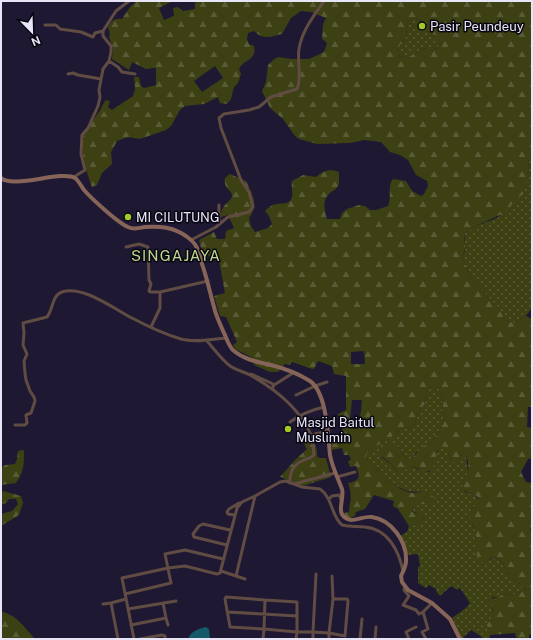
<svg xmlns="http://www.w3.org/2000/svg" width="533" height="640" viewBox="0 0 533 640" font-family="'Public Sans',sans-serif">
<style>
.grass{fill:url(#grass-dots)}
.forest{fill:url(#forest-firs);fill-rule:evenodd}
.water{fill:#145a69}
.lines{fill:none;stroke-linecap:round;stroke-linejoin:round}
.street{stroke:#604c43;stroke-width:3}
.secondary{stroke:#866558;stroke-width:4}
.poi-dot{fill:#a2c927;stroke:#080611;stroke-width:1.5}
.labels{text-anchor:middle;stroke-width:3;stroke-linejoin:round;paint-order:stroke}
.poi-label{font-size:13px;fill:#e8e5f7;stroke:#080611;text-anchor:start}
.quarter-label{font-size:15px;letter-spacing:1px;fill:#bfd78d;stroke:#080611}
</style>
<defs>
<pattern id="grass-dots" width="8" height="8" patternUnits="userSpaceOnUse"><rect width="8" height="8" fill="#3c4012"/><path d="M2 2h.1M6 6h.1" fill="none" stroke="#585b35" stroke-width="1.8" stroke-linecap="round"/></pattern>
<pattern id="forest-firs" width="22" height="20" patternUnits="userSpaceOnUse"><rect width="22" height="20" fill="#3c4012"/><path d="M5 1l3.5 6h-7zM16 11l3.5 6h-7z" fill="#585b35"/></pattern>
</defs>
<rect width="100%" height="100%" fill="#1f1833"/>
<path class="grass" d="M413 18 422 21 425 30 437 36 441 44 437 48 431 51 426 48 406 58 400 56 398 53 399 47 406 37 408 21Z
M532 157V308L526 316 514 323 506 321C503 315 500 309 496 305 481 289 468 277 462 256L465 251V233L476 226 497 218 506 210 529 174 528 168 529 158Z
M437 386C446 400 441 408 444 422L432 442 416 452 411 460 403 455 399 446 381 457 391 464 397 472 412 466 417 469 430 472C433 463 435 450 444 445L447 447 450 460 460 457 463 454 466 455 468 472 462 483 465 492 475 495 479 500 476 505 471 509 472 523 477 534 475 537 486 562C500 550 504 567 509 577L515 580 526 589C519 594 513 597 505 593L498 597H493L489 601 494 614C489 620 487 628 490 635L489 639H482V637L471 630 462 639 452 618 466 608 470 603 460 588 457 590 451 586 440 596 436 591V589L429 585 426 588 418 583V567L420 566 418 554 407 555 400 536 407 532 409 526 416 524 425 518 413 511 412 509 419 504H432L421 491C407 495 397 485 386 480L382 471C372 470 371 465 366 457L368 452 373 448 389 439 402 428 414 427 419 410 425 404 427 391 431 387Z"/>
<path class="forest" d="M137 1H173L159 8 164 20 174 16 173 8 178 7 183 11 195 9V3L200 1H532V157L529 158 528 168 529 174 523 194 502 214 476 226 465 233C463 243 468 246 462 256 468 277 481 289 496 305 500 309 503 315 506 321L514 323 526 316 532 319V407H528L527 427 532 428V458L528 459 521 472 526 482 532 483V525L530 530 532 533V634L529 635V639H521L520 638 517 639 515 633 490 635 487 625 494 613 489 601 490 599 498 597 505 593C513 597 519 594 526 589L515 580 509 577C506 571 502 554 491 558 488 560 487 562 483 563 468 553 483 532 470 521 469 506 473 511 479 499 476 492 464 495 462 486 461 481 467 476 468 471 469 466 468 460 466 455L462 454 459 461 455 463C447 460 450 450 444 446L437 451 433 471H423L412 466 399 473C395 471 394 466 390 463 386 459 381 457 378 452L382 447 394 443 399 446 403 455 411 460 420 448 432 442 444 422C441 408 446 400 437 386L431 387 427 391 425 404 419 410 414 427 402 428 389 439 373 448 368 452 366 457 376 470 382 471 384 472 386 480C395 484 404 493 414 493 419 493 422 490 427 491 430 493 434 497 435 500L432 504H419L412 509V511L417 514 419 512 424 513 426 517 425 518 416 524 409 526 398 509 393 506 394 501 374 495 365 509 356 512 355 516 350 518 345 516 344 513 349 512C350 498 353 498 348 483 361 480 360 477 356 466L350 467 348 461 351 460 349 455H344L342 448 332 450 331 441 341 440 343 435 342 428 340 426 338 414 346 410V376L334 374 332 366 318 361 314 369C305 368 299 363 291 362L290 365 285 364 278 372H270L254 365 253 358 235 349 233 345 237 342 226 317 220 316 214 296 225 293 218 255 203 256 199 240 214 232 217 239H225L226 231 234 228 228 215 221 217C221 214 221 210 223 208 225 203 233 200 232 195 231 189 223 189 225 178L230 174 246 181C253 196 259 204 249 218L251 226 255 232 268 228 272 224 269 216 265 211C268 208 271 205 276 204 282 203 290 205 292 197 293 192 291 187 292 181L303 175 316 177C323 171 330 168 339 172V184L336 189C322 196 323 206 327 219H340L342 213 347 209 359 205 365 206 370 210H376L388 206C392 197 387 186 393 179L406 181 412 191 421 196 424 194 428 186 427 181 416 175 408 160 400 155 390 152 381 142 364 140 350 143 317 144 299 139 295 136 283 119 270 108 262 91 266 82 268 65 273 60 278 57 292 59H309L324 52 327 43 322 39 323 24 326 18 311 12 301 11 291 18 282 34C271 37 263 40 254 31L248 33 247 39 249 44 254 46C257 61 245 58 239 69L241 74 238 83 234 87 231 99 227 104 220 103 218 97 204 104 185 106 180 110 171 126 166 130 140 139 128 137 117 141 111 152 112 164 102 173 97 185 92 187C87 175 80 150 83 138 86 129 93 121 98 113 102 109 102 104 106 100L110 101 108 107 112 110 133 96 135 89 134 77H139L141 86 144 88 156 85V68H153L146 69 132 62 129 70 112 59 113 48 109 37 110 34 108 27C112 21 113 18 122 19L130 7ZM413 18 422 21 425 30 437 36 441 44 437 48 432 51 426 48 406 58 400 56 398 53 399 47 406 37 408 21ZM215 66 223 78 202 92 194 81ZM364 351 365 364H351V352ZM352 400H362L361 411 359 420 350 419Z
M313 438 317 451V456L319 458H326L331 477 303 486 280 477 296 459 307 449 301 439Z
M24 450C24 464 24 471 16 483L1 485V468L5 465 15 464 17 459 18 451Z
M3 491 21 496 23 503 19 515 1 526V514L12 511 18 504 16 499H9L6 503 1 505V492Z
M1 611C19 617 23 626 35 639H43H2Z"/>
<path class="water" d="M206 627 209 629 210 639H188C191 631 198 629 206 627Z"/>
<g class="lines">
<path class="street" d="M45 25H56L60 29 81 32 93 37 95 33 103 31
M109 61 118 67 122 72 135 74
M68 74 73 73 78 75 101 79
M74 177 85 170 81 154 82 135 88 128 98 106 100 97 99 90 103 69 109 61 111 52V46L103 36V31L116 11 129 1
M219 205V224
M191 240 216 227 228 217 249 212 253 207 249 192 241 180 221 128 219 118 224 114 249 110 259 107 271 97 297 89C302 79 297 60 299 49 302 30 314 16 324 1
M126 247 139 244 148 247 149 280 151 284 149 291 150 292H160L208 281
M151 327 160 308V292
M207 341C214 349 222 360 230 366 236 370 244 372 250 375 275 389 300 409 311 435L328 431
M251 374 271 383 274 385 272 389
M274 385 293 373
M296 395 315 386 327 382
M290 422C301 414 311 410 324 407
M15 425H25L27 423 26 415 31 413 35 401 34 397 30 391 26 380 25 373 24 361 27 354 23 345 24 333 23 323 47 317C53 310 52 295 62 292 82 285 113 308 130 317 145 325 164 334 181 339 195 343 212 339 226 338
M337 477 355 472
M290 483C289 474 293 465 302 461 306 459 310 459 314 455L312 435
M294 484 335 473
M329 499 332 496 339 495 341 499
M234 515 228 514 227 512 229 509 239 503
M227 545 194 537 193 534 199 526 203 524 230 530
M221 571 245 579
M316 574 313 632 329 633 333 599H347L348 601 345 636 329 633V639
M236 576 255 496
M332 576 333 599
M405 587 404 590 409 596 403 605 416 610 419 614 423 612 428 629 422 632 426 639
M125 594 171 583 165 554 185 550 223 559
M226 597 265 600 264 629 230 627 225 599Z
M265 600 297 602V632H313V639
M103 604 111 603
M128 609 176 601
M228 612 297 616
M423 612 432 603
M166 618 168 625
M131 625 166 618 163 603
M118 639 111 603 126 599
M134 639 122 578 168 568 185 566 217 574 220 573 237 508 242 502 255 496 280 482 286 481 302 487 320 489C333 498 331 516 342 525 350 527 357 526 365 527 388 529 399 551 403 571
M140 639 162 635 165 636V639
M263 639 264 629 297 632 296 639
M360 639 362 619
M375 639 376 627
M409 639 406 632 416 627"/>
<path class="secondary" d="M1 178C13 189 62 170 75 178 79 181 81 186 84 190 91 198 118 223 128 227 134 230 139 228 145 227 160 226 173 227 186 236 190 239 194 242 196 246 199 252 201 258 202 264 207 278 210 293 214 307 216 316 220 324 224 333 227 339 229 347 234 351 245 360 258 362 271 365 283 368 299 374 310 381 327 393 328 436 330 455 332 467 338 478 342 489 345 500 333 516 351 520 358 520 365 516 372 517 392 520 407 542 406 561 406 567 403 571 401 576L402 582 408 590 432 603 450 619 460 639"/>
</g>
<g class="poi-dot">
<circle cx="422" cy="26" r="4"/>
<circle cx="128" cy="217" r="4"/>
<circle cx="288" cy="429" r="4"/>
</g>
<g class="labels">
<g class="poi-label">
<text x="430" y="31">Pasir Peundeuy</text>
<text x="136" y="222">MI CILUTUNG</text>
<text x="296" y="427">Masjid Baitul<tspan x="296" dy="15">Muslimin</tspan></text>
</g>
<g class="quarter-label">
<text x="176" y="261">SINGAJAYA</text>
</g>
</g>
<rect width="533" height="640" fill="none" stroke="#e8e5f7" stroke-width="4"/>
<g transform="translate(32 32) rotate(157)" stroke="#080611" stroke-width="3" paint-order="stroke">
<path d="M0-3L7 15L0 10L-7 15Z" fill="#e8e5f7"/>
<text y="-6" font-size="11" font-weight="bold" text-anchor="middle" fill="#e8e5f7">N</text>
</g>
</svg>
